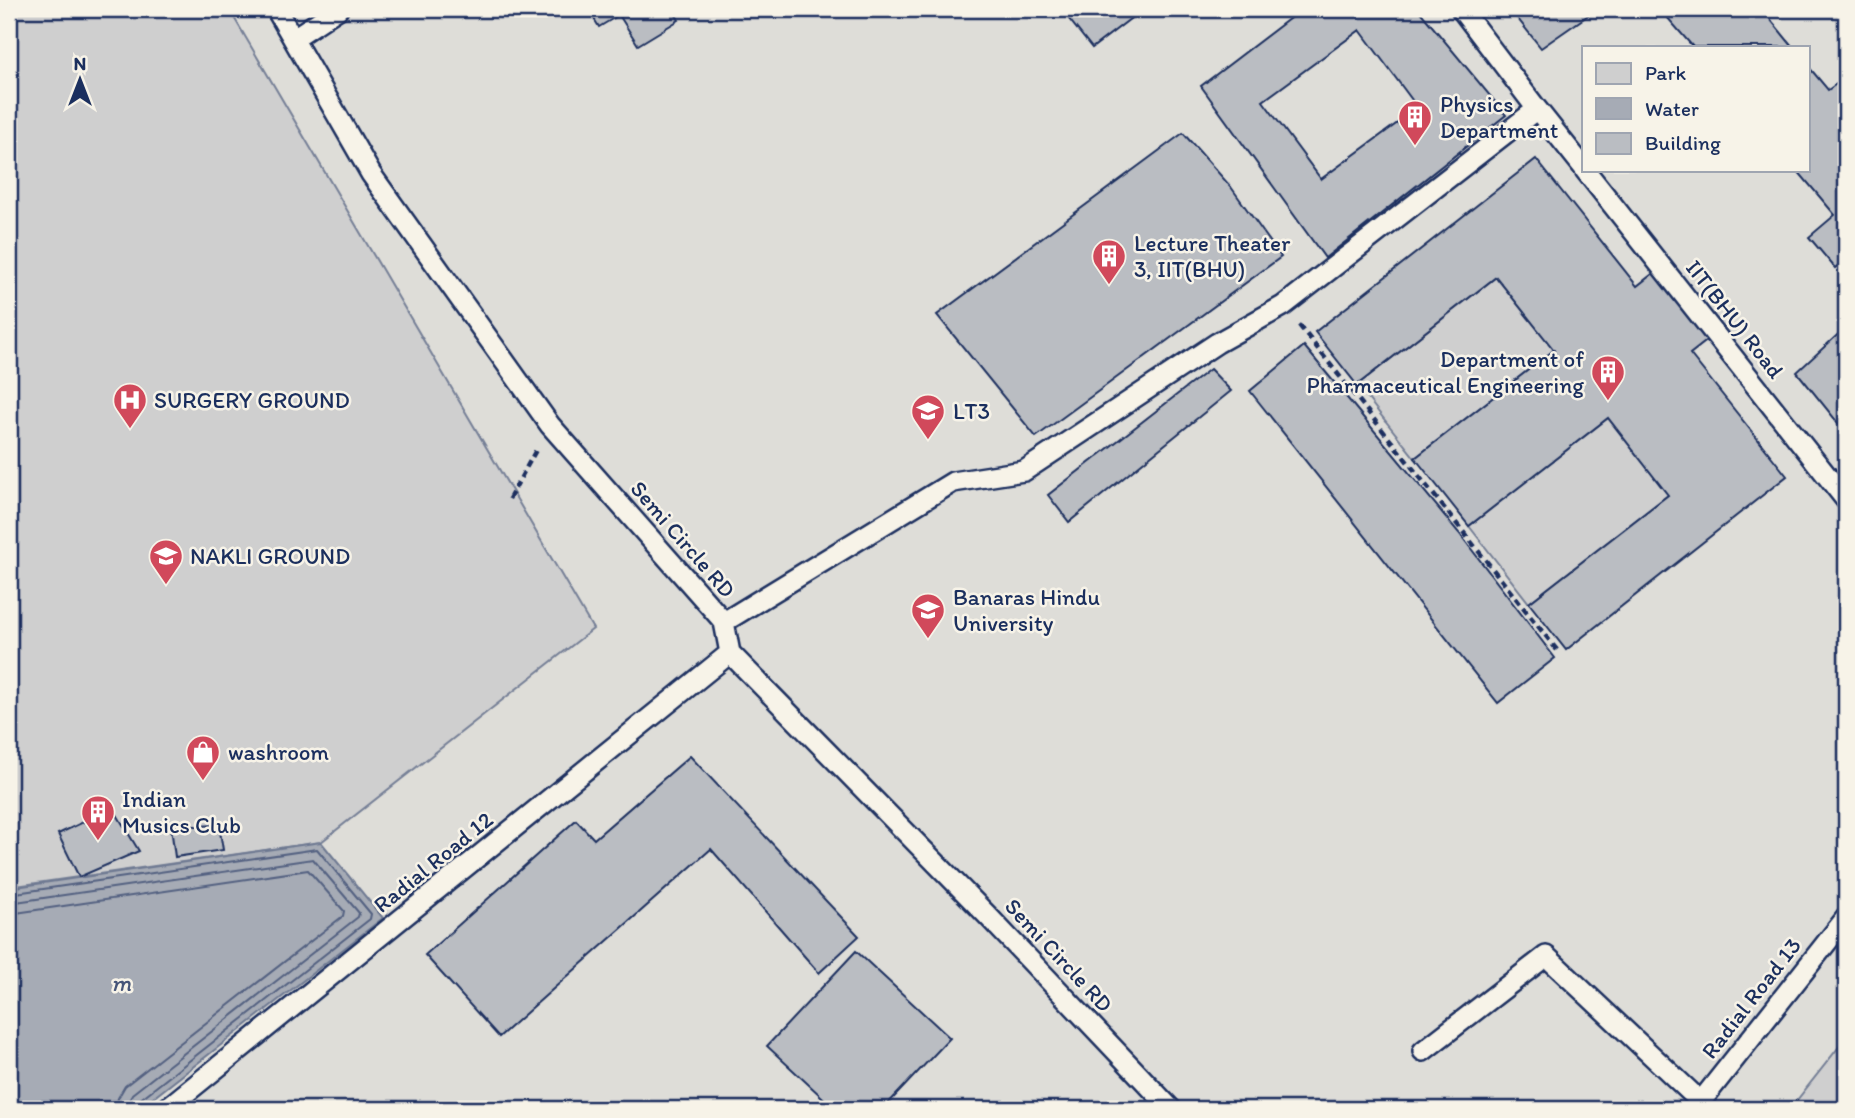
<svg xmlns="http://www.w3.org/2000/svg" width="1855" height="1118" viewBox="0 0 1855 1118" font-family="Itim,sans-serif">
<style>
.built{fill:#deddd8;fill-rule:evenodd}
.green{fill:#cfcfcf;stroke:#757f96;stroke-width:2}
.water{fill:#a6abb5;stroke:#6e7992;stroke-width:2}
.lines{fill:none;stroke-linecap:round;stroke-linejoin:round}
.shore{stroke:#536181;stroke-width:2}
.building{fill:#babdc2;stroke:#1b2f5e;stroke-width:2;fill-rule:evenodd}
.lane-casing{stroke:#1b2f5e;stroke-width:24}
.path{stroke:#1b2f5e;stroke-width:4.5;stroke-dasharray:7 5;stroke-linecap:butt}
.lane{stroke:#f7f3e8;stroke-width:19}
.labels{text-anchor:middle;stroke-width:5;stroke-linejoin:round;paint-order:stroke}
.poi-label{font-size:23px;fill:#1b2f5e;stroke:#f7f3e8;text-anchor:start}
.street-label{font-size:23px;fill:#1b2f5e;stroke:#f7f3e8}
.water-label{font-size:24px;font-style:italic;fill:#455478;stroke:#f7f3e8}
</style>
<rect width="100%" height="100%" fill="#eeebe2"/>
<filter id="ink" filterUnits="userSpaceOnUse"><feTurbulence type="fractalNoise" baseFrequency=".0143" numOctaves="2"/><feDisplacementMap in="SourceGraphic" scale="14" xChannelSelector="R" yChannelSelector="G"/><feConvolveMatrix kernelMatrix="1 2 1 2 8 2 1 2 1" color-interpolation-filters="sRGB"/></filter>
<g filter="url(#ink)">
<path class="built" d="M9 9H1846V1109H9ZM1584 47H1808V170H1584Z"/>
<path class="green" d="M9 9H229L593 629 321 842 9 887Z
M1496 277 1554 350 1415 458 1357 385Z
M1608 418 1668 495 1529 603 1469 526Z
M1846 1038V1109H1790Z"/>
<path class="water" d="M321 842 383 918 139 1109H9V888Z"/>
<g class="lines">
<path class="shore" d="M9 894 317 849 371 914 370 919 138 1101 135 1109
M9 903 313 859 359 913 358 917 132 1094 126 1109
M9 914 308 870 344 911 343 916 125 1086 118 1098 116 1109"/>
</g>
<path class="building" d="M588 9H672L679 20 638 45 619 15 599 27Z
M1061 9H1143L1092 48Z
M1302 9H1418L1506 115 1325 258 1201 86ZM1360 30 1418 108 1321 179 1263 101Z
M1510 9H1597L1541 48Z
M1660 9H1762L1793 47H1693Z
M1808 66 1828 90 1846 77V259L1835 268 1809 237 1835 215 1797 170H1808Z
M1183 133 1231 187 1281 257 1036 437 937 315Z
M1536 159 1637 286 1660 268 1714 335 1690 354 1787 476 1566 650 1529 603 1668 495 1608 418 1469 526 1415 458 1554 350 1496 277 1357 385 1315 332Z
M1846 327V433L1797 372Z
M1304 346 1459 533 1555 658 1498 703 1250 391Z
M1210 369 1231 391 1069 522 1048 495Z
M690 756 859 936 819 973 711 849 499 1037 425 955 576 820 594 839Z
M113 808 139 851 79 877 58 834Z
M219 825 223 850 175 857 171 827Z
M856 951 950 1038 883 1109H835L767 1046Z"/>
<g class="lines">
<g class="lane-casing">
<path id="lane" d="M276 9 371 174 550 425 724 622 730 653 987 915 1171 1109
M1461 9 1537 109
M294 38 338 9
M1585 170 1846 500
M724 622 953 482 1024 471 1217 343 1283 306 1537 109 1584 168
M1423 1051 1546 956 1701 1102
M166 1109 730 653
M1695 1109 1846 918"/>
</g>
<path class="path" d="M1299 325 1557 650
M509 499 536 450"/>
<use href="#lane" class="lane"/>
</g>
</g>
<defs>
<g id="building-pin" transform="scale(1.75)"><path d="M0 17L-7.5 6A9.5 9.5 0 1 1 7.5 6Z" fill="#d1495b" stroke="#f7f3e8"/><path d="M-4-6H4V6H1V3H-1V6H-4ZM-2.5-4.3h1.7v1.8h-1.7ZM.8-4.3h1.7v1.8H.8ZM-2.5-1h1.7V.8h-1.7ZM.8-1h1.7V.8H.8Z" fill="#fff"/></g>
<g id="hospital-pin" transform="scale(1.75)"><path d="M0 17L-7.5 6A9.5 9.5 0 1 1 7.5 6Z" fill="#d1495b" stroke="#f7f3e8"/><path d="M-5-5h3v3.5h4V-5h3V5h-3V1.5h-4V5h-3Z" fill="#fff"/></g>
<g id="university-pin" transform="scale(1.75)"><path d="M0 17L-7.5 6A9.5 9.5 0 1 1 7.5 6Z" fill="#d1495b" stroke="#f7f3e8"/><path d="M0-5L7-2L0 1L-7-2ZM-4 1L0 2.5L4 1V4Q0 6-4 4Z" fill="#fff"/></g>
<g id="shop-pin" transform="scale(1.75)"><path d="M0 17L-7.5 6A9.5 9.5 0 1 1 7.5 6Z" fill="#d1495b" stroke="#f7f3e8"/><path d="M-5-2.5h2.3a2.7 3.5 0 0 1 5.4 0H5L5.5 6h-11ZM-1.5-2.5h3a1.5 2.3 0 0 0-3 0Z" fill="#fff"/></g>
</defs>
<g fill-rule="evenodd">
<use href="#building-pin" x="1415" y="117"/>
<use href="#building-pin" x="1109" y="256"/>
<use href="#building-pin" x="1608" y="372"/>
<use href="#hospital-pin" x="130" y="400"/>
<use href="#university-pin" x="928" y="411"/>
<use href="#university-pin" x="166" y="556"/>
<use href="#university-pin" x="928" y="610"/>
<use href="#shop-pin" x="203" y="752"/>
<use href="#building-pin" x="98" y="812"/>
</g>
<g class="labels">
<g class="poi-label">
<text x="1440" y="112">Physics<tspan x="1440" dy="26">Department</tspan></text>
<text x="1134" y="251">Lecture Theater<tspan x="1134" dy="26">3, IIT(BHU)</tspan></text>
<text x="1584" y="367" text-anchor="end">Department of<tspan x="1584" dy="26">Pharmaceutical Engineering</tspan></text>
<text x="154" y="408">SURGERY GROUND</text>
<text x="953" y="419">LT3</text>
<text x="190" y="564">NAKLI GROUND</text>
<text x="953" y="605">Banaras Hindu<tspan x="953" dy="26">University</tspan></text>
<text x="228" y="760">washroom</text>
<text x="122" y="807">Indian<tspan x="122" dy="26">Musics Club</tspan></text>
</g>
<g class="street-label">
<text transform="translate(1735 319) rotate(52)" y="8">IIT(BHU) Road</text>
<text transform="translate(683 539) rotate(49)" y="8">Semi Circle RD</text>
<text transform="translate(433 862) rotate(-39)" y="8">Radial Road 12</text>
<text transform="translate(1059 955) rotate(47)" y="8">Semi Circle RD</text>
<text transform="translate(1751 998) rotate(-52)" y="8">Radial Road 13</text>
</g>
<g class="water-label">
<text x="121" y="991">m</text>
</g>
</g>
<rect width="1855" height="1118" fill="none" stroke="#f7f3e8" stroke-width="35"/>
<rect x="18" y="18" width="1820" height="1083" fill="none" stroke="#1b2f5e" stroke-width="2.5" filter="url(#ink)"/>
<rect x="1582" y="46" width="228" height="126" fill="#f7f3e8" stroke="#9fa5b1" stroke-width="2"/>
<rect x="1596" y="63" width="35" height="21" fill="#cfcfcf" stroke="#9fa5b1" stroke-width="2"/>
<text x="1645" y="80" font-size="21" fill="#1b2f5e">Park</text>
<rect x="1596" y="98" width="35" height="21" fill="#a6abb5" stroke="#9fa5b1" stroke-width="2"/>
<text x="1645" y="116" font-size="21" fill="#1b2f5e">Water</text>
<rect x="1596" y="133" width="35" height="21" fill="#babdc2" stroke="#9fa5b1" stroke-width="2"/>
<text x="1645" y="150" font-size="21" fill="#1b2f5e">Building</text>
<g transform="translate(80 80)" stroke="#f7f3e8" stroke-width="5" paint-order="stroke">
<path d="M0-5L12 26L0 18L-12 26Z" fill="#1b2f5e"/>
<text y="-10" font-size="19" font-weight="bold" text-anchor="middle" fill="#1b2f5e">N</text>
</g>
</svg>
